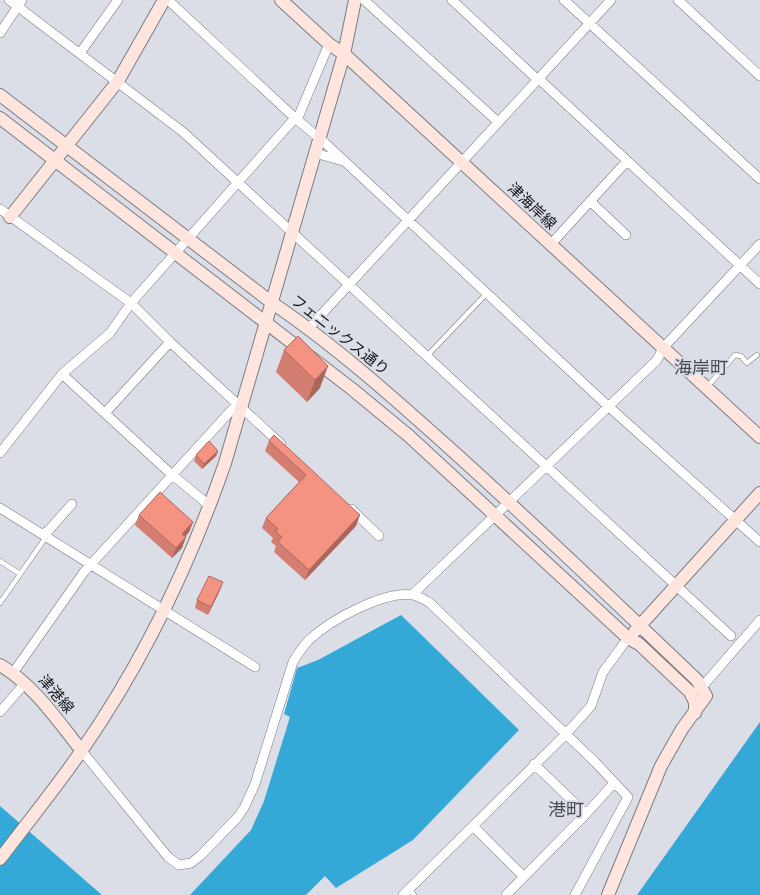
<svg xmlns="http://www.w3.org/2000/svg" width="760" height="895" viewBox="0 0 760 895" font-family="Barlow,'Noto Sans JP',sans-serif">
<style>
.water{fill:#34a8d7}
.lines{fill:none;stroke-linecap:round;stroke-linejoin:round}
.lane-casing{stroke:#7a7c84;stroke-width:5.5}
.street-casing{stroke:#7a7c84;stroke-width:10}
.secondary-casing{stroke:#7a7c84;stroke-width:14}
.lane{stroke:#fff;stroke-width:4.5}
.street{stroke:#fff;stroke-width:9}
.secondary{stroke:#fee6de;stroke-width:12}
.wall{fill:#d37e71}
.shaded-wall{fill:#ac675c}
.building{fill:#f59383;stroke:#ac675c}
.labels{text-anchor:middle;stroke-width:4;stroke-linejoin:round;paint-order:stroke}
.street-label{font-size:15px;fill:#141518;stroke:#dbdee7}
.quarter-label{font-size:18px;fill:#494b53;stroke:#dbdee7}
</style>
<rect width="100%" height="100%" fill="#dbdee7"/>
<path class="water" d="M401 615 519 730 413 840 336 888 325 876 306 895H190L251 830 264 801 290 717 284 714 297 668 318 660Z
M760 722V895H637Z
M0 806 102 895H0Z"/>
<g class="lines">
<g class="lane-casing">
<path id="lane" d="M427 356 486 294
M707 387 735 355 741 356 747 363 757 355
M0 561 20 574
M0 603 46 537
M409 889 414 895"/>
</g>
<g class="street-casing">
<path id="street" d="M9 0 183 132 731 636
M168 0 295 118 325 143 608 406 760 542
M364 0 498 122
M452 0 538 80
M564 0 760 179
M678 0 760 76
M0 33 22 0
M80 53 118 0
M539 79 760 284
M297 120 329 44
M315 153 343 161
M590 201 626 235
M0 209 131 303 170 342 281 444
M551 244 627 161
M309 328 611 0
M62 374 170 473 210 506
M105 413 170 342
M0 453 62 374 110 333 131 303 295 118
M0 508 255 667
M351 509 379 536
M42 534 48 531 72 504
M412 595 657 360 663 348 760 244
M13 673 84 572 237 404
M702 687 760 620
M0 712 25 683
M82 751 168 857 179 865 191 863 200 856 237 818 244 808 255 784 293 662C298 654 302 647 309 640 329 621 384 590 413 595 419 596 425 600 430 603L595 762 628 797 575 895
M534 764 586 814
M473 826 524 877
M403 895 565 735 591 706 603 672 628 638
M506 895 586 814 614 783"/>
</g>
<g class="secondary-casing">
<path id="secondary" d="M281 0 329 44 344 54 760 437
M0 95 271 302C337 347 396 400 455 453 537 527 617 604 697 680L706 696 682 729 661 766 608 895
M0 118 352 389 409 436 628 638 639 644 690 692 695 702V713
M10 217 118 81 164 0
M635 631 760 493
M0 665C34 685 57 720 82 751
M0 859C27 823 56 788 82 750 143 662 190 564 225 463L344 54 355 0"/>
</g>
<use href="#lane" class="lane"/>
<use href="#street" class="street"/>
<use href="#secondary" class="secondary"/>
</g>
<path class="wall" d="M298 336 320 388 307 402 276 372 284 350Z
M274 435 356 526 305 580 274 552 276 546 271 542 273 538 262 528 266 518 299 482 265 451 269 441Z
M218 451 216 456 202 469 194 461 196 455Z
M139 515 193 522 189 532 185 537 182 548 172 558 135 525Z
M220 590 208 615 195 608 197 600Z"/>
<path class="shaded-wall" d="M328 366 320 388 307 402 315 380Z
M218 451 216 456 202 469 204 464Z
M360 515 356 526 305 580 309 570Z
M193 522 189 532 178 545 182 534Z
M186 537 182 548 172 558 176 548Z
M223 582 220 590 208 615 211 607Z"/>
<path class="building" d="M298 336 328 366 315 380 284 350Z
M274 435 360 515 309 570 278 542 282 537 275 531 278 529 266 518 306 475 269 441Z
M209 441 218 451 204 464 196 455Z
M160 492 193 522 182 534 186 537 176 548 139 515Z
M209 576 223 582 211 607 197 600Z"/>
<g class="labels">
<g class="street-label">
<text transform="translate(532 206) rotate(43)" y="5">津海岸線</text>
<text transform="translate(340 335) rotate(38)" y="5">フェニックス通り</text>
<text transform="translate(56 694) rotate(49)" y="5">津港線</text>
</g>
<g class="quarter-label">
<text x="701" y="374">海岸町</text>
<text x="566" y="816">港町</text>
</g>
</g>
</svg>
